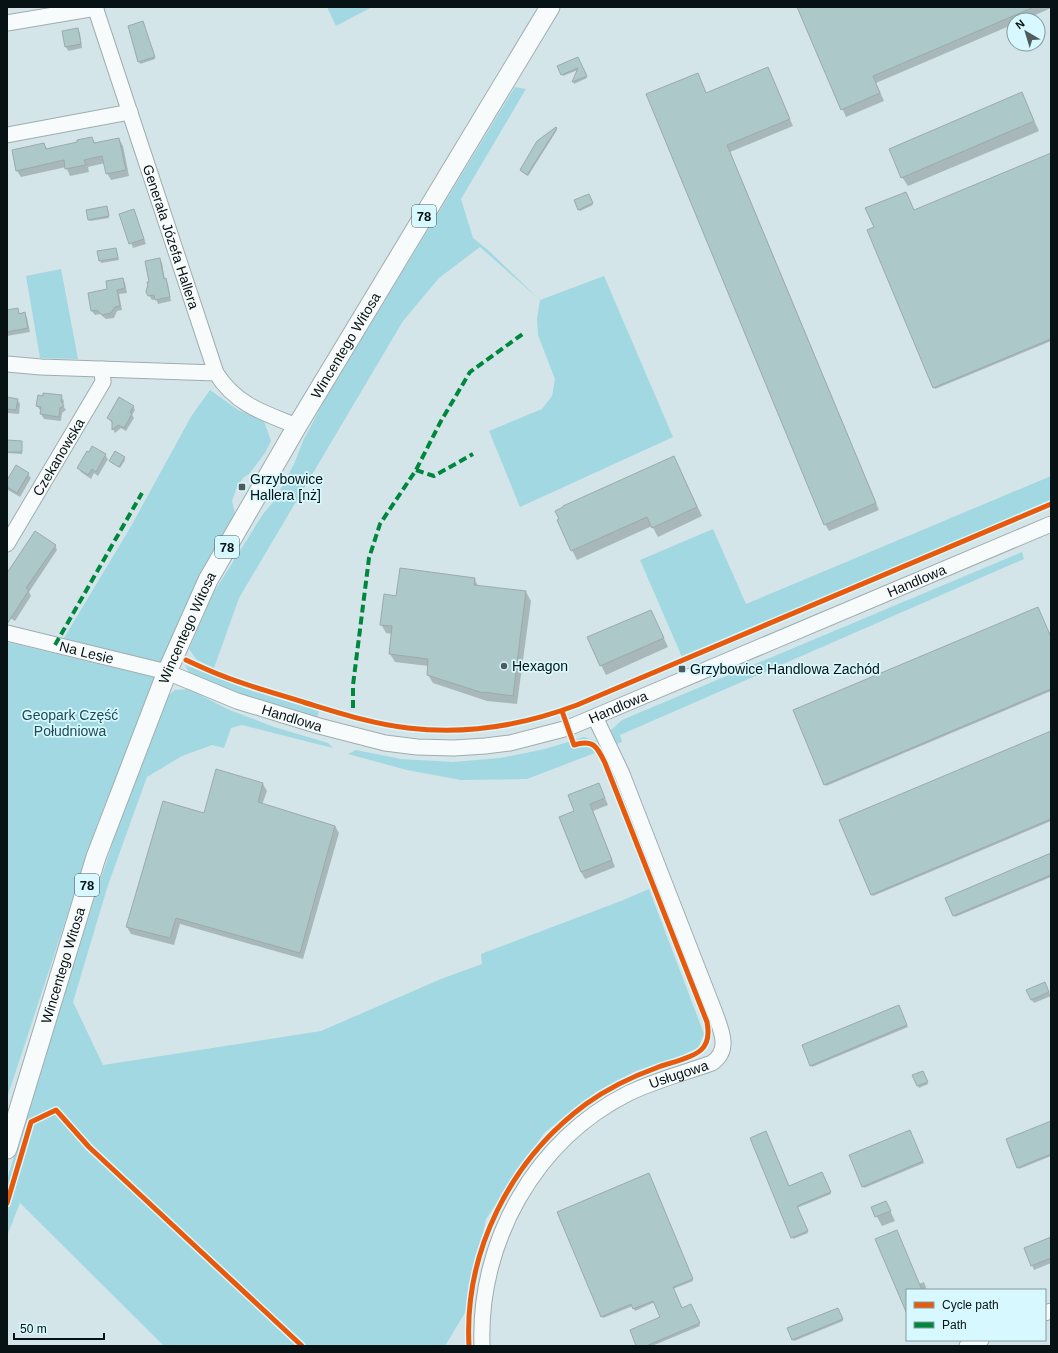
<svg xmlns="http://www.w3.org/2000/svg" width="1058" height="1353" viewBox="0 0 1058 1353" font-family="Helvetica,sans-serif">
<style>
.green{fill:#a2d8e1}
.shadow{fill:#0003}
.building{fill:#acc8c8;stroke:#9caaab}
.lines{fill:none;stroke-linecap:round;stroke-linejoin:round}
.minor-casing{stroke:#9fadaf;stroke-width:17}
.major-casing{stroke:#9fadaf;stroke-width:21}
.minor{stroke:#f8fbfc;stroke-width:15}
.major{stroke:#f8fbfc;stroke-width:19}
.quiet{stroke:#00873e;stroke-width:4;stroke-dasharray:8 4;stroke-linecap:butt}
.cycleway-casing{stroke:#d7f8fe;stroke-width:8}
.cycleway{stroke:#e8590c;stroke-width:5}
.poi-dot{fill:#4e5c5e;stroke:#d7f8fe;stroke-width:1.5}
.labels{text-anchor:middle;stroke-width:3.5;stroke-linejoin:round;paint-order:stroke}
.shield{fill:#d7f8fe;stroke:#45575a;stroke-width:1}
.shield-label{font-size:13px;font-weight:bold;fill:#061214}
.street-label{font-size:14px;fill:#061214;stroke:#d7f8fe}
.poi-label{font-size:14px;fill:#061214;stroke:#d7f8fe;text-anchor:start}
.park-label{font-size:14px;fill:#1e4b53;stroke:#d7f8fe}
</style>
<rect width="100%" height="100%" fill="#d3e5e8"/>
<path class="green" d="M327 7H372L336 26Z
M515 87 526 89 461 199 473 238 488 250 540 300 604 276 673 437 520 507 489 431 542 409 552 396 555 379 538 335 537 318 540 300 480 247 439 278 403 321 239 598 214 668 197 660 189 649 214 592 263 514 275 500 294 464 303 441 325 399Z
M61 269 78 359 40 358 26 276Z
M210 390 238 410 264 421 271 441 265 453 249 474 243 478 237 487 232 501 235 513 161 664 64 638 130 528 192 415Z
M1051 476V501L682 657 640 560 713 529 746 604Z
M1022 552 1024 559 620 735 622 742 613 745 611 730 622 720Z
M7 642 157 678 98 822 7 1098Z
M185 665 252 691 319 711 317 718 249 699 190 674Z
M189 689 227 709 274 727 328 743 333 748 242 725 231 728 224 748 212 745 182 756 147 777 108 885 73 1002 103 1065 321 1031 441 979 482 964 481 954 621 901 649 889 704 1034 698 1048 681 1056 636 1071 596 1092 544 1133 486 1219 466 1311 445 1346H164L20 1203 7 1236V1180L63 995 136 771 166 698 175 690Z
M584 737 596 741 600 751 527 779 461 780 407 770 348 754 356 750 401 759 453 762 500 758 545 749Z"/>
<path class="shadow" d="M798 7H1051V8L1024 20H1014V24L876 83 884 101 846 117Z
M143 24 155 59 140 64 129 27Z
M77 29 80 33 82 48 68 51 66 46Z
M579 60 587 78 574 84 573 82 578 70 563 76 559 66Z
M768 69 793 126 730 152 879 510 829 531 825 524 697 74 707 94Z
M1022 94 1039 131 908 186 902 177Z
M556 128 557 130 528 176 522 172 521 170Z
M92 138 96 144 119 139 123 146 129 176 111 180 107 173 105 163 88 167 89 172 70 176 66 167 21 177 17 171 44 144 47 149 78 143Z
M1051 154V341L935 389 914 211Z
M590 197 593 205 580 211 579 209Z
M107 209 109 218 90 221 89 219Z
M134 210 146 244 133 248 121 215Z
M116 249 119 260 101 263 98 252Z
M159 259 162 263 165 280 168 284 171 301 158 304 156 299 152 300 147 292Z
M123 279 125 283 127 293 119 294 122 310 117 311 114 318 106 319 100 314 95 315 92 311 89 294 109 290Z
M17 309 20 314 25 313 27 318 30 332 7 336V311Z
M61 396 64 401 63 406 66 410 62 413 61 421 44 419 41 414 42 411 40 410 37 406Z
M7 398 17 399 20 404 19 414 7 413Z
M133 406 135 410 132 415 134 418 126 431 121 428 115 433 113 429V424L108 418Z
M7 441 21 442 22 454 7 453Z
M105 455 108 459 98 476 94 473 91 479 81 472 78 468Z
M674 457 702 516 658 537 652 526 577 560 572 550 560 519Z
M124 458 125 460 120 468 110 461Z
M28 474 31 478 20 497 8 490 7 482Z
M55 545 57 550 29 592 31 596 15 621 7 616V578Z
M474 578 478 586 526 592 531 601 517 704 487 701 433 683 428 675V666L395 662 390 654 393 634 386 633 381 624 397 597Z
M651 611 668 647 606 675 601 665Z
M1051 639V691L826 786 825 784Z
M1051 732V821L873 896 872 895Z
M263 784 267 791 262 805 335 826 339 833 303 959 180 924 174 945 131 934 127 927 204 814Z
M599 784 608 805 593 811 615 867 585 879 581 872 560 817 575 812Z
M1051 854V877L955 917 947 898Z
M1047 988 1051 996 1034 1003 1031 999Z
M899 1008 908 1027 812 1067 803 1045Z
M922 1072 928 1084 919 1088 914 1076Z
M1051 1122V1156L1019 1169 1007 1140Z
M910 1133 924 1163 864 1188 863 1186Z
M822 1175 831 1194 797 1208 808 1233 793 1239 789 1187Z
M649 1177 693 1281 673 1289 681 1309 692 1308 700 1326 652 1346H638L661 1318 655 1302 635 1311 633 1306 603 1318 602 1316Z
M886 1202 895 1221 882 1226 872 1208Z
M1051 1238V1263L1034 1270 1032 1265Z
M877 1239 919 1284 924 1282 927 1290H907V1299Z
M839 1311 843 1321 794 1341 793 1339Z"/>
<path class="building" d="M797 7H1034L873 76 880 93 841 110Z
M143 21 155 57 138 62 128 26Z
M78 28 81 44 65 47 62 31Z
M578 57 587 76 572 82 578 68 561 75 557 66Z
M768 67 790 119 727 145 876 503 824 525 646 94 698 73 706 93Z
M1022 92 1034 121 901 178 889 149Z
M556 127 557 128 527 175 520 170 537 141Z
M92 137 94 143 119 138 126 170 106 174 102 156 84 160 86 165 65 169 64 160 16 171 12 150 44 143 46 149 77 142V140Z
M1051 153V339L933 388 867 230 874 227 865 208 906 192 914 210Z
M589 194 593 203 578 210 574 200Z
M107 206 109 216 88 220 86 210Z
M134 209 144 239 129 244 119 214Z
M116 248 118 258 99 261 97 251Z
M160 258 164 279 166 278 170 297 155 300 154 295 148 296 146 292 147 287H148L147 282H149L145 261Z
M123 278 125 288 117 290 120 306 115 307 111 313 102 315 97 310 91 311 88 293 107 289 106 281Z
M18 308 19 314 25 312 28 328 7 332V310Z
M43 393 62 395 61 401 64 406 60 408 59 417 40 414 41 407 36 406 38 395 43 396Z
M7 397 18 399 16 410 7 409Z
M119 397 134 406 130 412 132 414 124 428 118 425 112 430V421L107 418Z
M7 440 22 441V452H7Z
M92 446 106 454 96 472 92 469 88 475 77 468 87 451 89 452Z
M115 451 125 457 119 467 109 461Z
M674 456 697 507 652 528 647 517 571 551 557 520 559 519 555 511 563 507V506Z
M16 465 29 473 17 493 7 487V480Z
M35 531 56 545 26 588 29 590 7 624V573Z
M400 568 475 578 474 585 526 591 513 696 483 692V693L427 675 428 659 389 654 392 626 380 625 384 594 396 596Z
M1038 607 1051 637V689L824 785 793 710Z
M651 610 664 638 600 666 587 637Z
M1051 731V819L871 895 839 820Z
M216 769 263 783 258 802 335 826 300 953 176 918 170 938 126 927 163 801 204 813Z
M599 783 605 798 590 804 612 860 581 872 559 817 574 811 568 795Z
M1051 853V875L953 916 945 898Z
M1045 982 1049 992 1031 1000 1026 990Z
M899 1005 907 1025 810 1066 802 1045Z
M923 1071 928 1082 917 1086 912 1075Z
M1051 1121V1154L1017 1168 1006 1139Z
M910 1130 923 1161 862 1187 849 1155Z
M766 1131 789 1186 822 1172 831 1192 797 1206 808 1231 791 1238 750 1138Z
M649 1173 693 1279 673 1287 682 1308 691 1304 700 1323 646 1346H636L630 1330 660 1317 653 1301 633 1309 631 1304 601 1317 557 1212Z
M886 1201 891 1211 875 1217 871 1207Z
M897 1230 922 1290H907V1314L875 1239Z
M1051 1237V1258L1031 1266 1024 1248Z
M838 1308 843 1319 792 1340 787 1328Z"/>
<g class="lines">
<g class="minor-casing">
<g id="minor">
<path id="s1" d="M95 7 216 373C236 405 264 413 297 426"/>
<path d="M7 23 96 8"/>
<path d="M7 135 130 112"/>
<path d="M7 364 41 367 216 373"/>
<path id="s2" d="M7 544 103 382 102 369"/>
<path id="s3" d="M7 633 167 672 237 701 319 726 385 743 417 747 454 748 485 746 510 743 568 728 1051 524"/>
<path d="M1045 1313 1051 1311"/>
<path id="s4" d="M482 1346C478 1242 535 1140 629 1093 656 1080 684 1073 712 1063 731 1050 721 1030 715 1013L622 774 595 717"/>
<path d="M967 1346 981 1340"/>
</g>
</g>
<g class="major-casing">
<g id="major">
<path id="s5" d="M7 1149 96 857 167 672 208 580 297 426 550 7"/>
</g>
</g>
<use href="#minor" class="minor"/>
<use href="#major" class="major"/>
<path class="quiet" d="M416 470 434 476 473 454
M55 645 142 493
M353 708V685L369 558 380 524 416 470 441 421 470 372 524 333"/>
<g class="cycleway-casing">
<path id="cycleway" d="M186 660C201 667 216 674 231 679 255 688 281 695 306 703 339 713 373 724 408 728 465 735 524 725 577 705L1051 504
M7 1203 31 1122 56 1110 89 1147 302 1346
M469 1346C464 1252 510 1160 586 1104 607 1089 631 1077 656 1068 668 1063 691 1059 701 1050 709 1043 709 1032 707 1022L605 763C597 746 593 739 574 745L562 711"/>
</g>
<use href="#cycleway" class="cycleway"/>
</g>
<g class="poi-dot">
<rect x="238" y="483" width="8" height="8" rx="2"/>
<circle cx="504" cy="666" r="4"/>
<rect x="678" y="665" width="8" height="8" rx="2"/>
</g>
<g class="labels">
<g class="shield">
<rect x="412" y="205" width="24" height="22" rx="3"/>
<rect x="215" y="536" width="24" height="22" rx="3"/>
<rect x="75" y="874" width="24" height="22" rx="3"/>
</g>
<g class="shield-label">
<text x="424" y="221">78</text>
<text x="227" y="552">78</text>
<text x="87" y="890">78</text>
</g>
<g class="street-label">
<text dy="5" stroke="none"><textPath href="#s1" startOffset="242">Generała Józefa Hallera</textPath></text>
<text dy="5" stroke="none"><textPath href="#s5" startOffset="876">Wincentego Witosa</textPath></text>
<text dy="5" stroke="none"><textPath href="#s2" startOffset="101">Czekanowska</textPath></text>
<text dy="5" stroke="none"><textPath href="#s3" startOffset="958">Handlowa</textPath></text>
<text dy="5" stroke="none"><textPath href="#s5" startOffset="552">Wincentego Witosa</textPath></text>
<text dy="5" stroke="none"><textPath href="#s3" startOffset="82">Na Lesie</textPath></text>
<text dy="5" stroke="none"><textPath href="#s3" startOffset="634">Handlowa</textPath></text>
<text dy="5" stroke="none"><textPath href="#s3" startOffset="298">Handlowa</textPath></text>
<text dy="5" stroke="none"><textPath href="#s5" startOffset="192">Wincentego Witosa</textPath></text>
<text dy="5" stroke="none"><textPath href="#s4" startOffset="362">Usługowa</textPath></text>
</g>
<g class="poi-label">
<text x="250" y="484">Grzybowice<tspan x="250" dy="16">Hallera [nż]</tspan></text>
<text x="512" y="671">Hexagon</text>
<text x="690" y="674">Grzybowice Handlowa Zachód</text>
</g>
<g class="park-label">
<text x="70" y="720">Geopark Część<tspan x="70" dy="16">Południowa</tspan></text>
</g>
</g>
<rect width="1058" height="1353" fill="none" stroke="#061214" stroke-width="16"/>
<rect x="906" y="1289" width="140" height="52" fill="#d7f8fe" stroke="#839ca0"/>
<rect x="914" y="1302" width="20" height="6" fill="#e8590c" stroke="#839ca0"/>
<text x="942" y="1309" font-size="12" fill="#061214">Cycle path</text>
<rect x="914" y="1322" width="20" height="6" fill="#00873e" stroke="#839ca0"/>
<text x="942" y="1329" font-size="12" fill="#061214">Path</text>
<g transform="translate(1026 32) rotate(322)"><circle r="19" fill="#d7f8fe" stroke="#839ca0"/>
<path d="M0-3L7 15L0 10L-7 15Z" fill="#4e5c5e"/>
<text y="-6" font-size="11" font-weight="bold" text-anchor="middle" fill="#061214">N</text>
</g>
<path d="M14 1333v6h90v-6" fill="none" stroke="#061214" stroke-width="2"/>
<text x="20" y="1333" font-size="12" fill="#061214" stroke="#d7f8fe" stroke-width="3" paint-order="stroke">50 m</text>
</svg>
